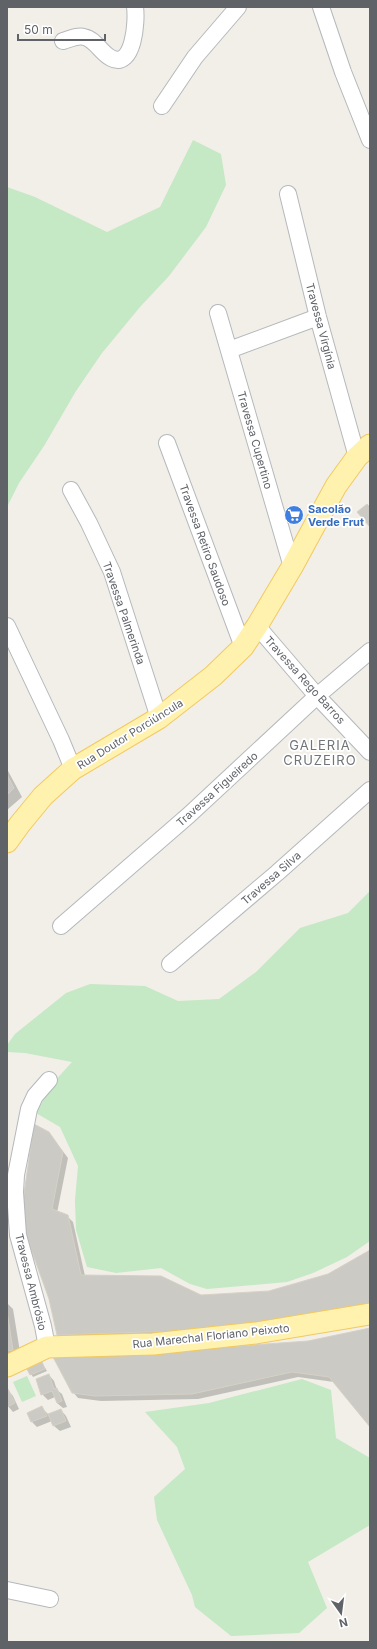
<svg xmlns="http://www.w3.org/2000/svg" width="377" height="1649" viewBox="0 0 377 1649" font-family="Inter,sans-serif">
<style>
.green{fill:#c5e8c5}
.shadow{fill:#0003}
.building{fill:#cccac5;stroke:#d6d1c6}
.lines{fill:none;stroke-linecap:round;stroke-linejoin:round}
.minor-casing{stroke:#b5b8bc;stroke-width:18}
.major-casing{stroke:#f2c960;stroke-width:23}
.minor{stroke:#fff;stroke-width:16}
.major{stroke:#fff2af;stroke-width:21}
.labels{text-anchor:middle;stroke-width:3.5;stroke-linejoin:round;paint-order:stroke}
.street-label{font-size:11px;fill:#5f6368;stroke:#fff}
.shop-label{font-size:11px;font-weight:bold;fill:#366cbe;stroke:#fff;text-anchor:start}
.quarter-label{font-size:13px;letter-spacing:1px;fill:#70757a;stroke:#fff}
</style>
<rect width="100%" height="100%" fill="#f1efe8"/>
<path class="green" d="M193 140 221 154 226 185 206 227 169 276 140 307 102 353 76 391 44 446 19 483 7 507V187L35 197 107 232 160 207Z
M370 891V1241L347 1257 313 1273 287 1282 207 1289 190 1284 161 1268 116 1273 87 1267 76 1230 75 1200 78 1166 60 1127 36 1113 53 1083 72 1062 25 1053 7 1052V1045L15 1034 66 993 90 984 145 986 178 1001 219 999 256 972 300 928 348 913Z
M27 1376 36 1396 22 1402 13 1382Z
M302 1379 331 1390 336 1438 370 1458V1525L308 1562 327 1608 299 1633 231 1636 195 1607 192 1595 157 1520 154 1497 185 1469 177 1447 145 1412 209 1403Z"/>
<path class="shadow" d="M7 769 22 797 7 810Z
M49 1133 68 1158 57 1213 67 1216 73 1222 85 1276 201 1296 269 1292 328 1275 370 1251 319 1322 64 1340 58 1335 49 1299Z
M7 1303 13 1309 21 1358 7 1360Z
M370 1328V1425L334 1382 298 1377 198 1399 101 1401 78 1398 73 1392Z
M42 1363 47 1371 33 1377 28 1369Z
M49 1375 54 1381 57 1390 62 1394 67 1407 63 1408 57 1403 55 1397 48 1400 42 1394Z
M8 1390 13 1396 19 1409 13 1412 7 1405Z
M42 1408 49 1415 61 1410 66 1416 71 1427 60 1431 54 1426 52 1421 37 1427 32 1422 28 1413Z"/>
<path class="building" d="M367 504 370 507V527L357 512Z
M7 775 14 788 7 795Z
M34 1124 49 1132 63 1152 52 1209 68 1215 81 1275 161 1276 201 1295 269 1291 328 1274 370 1250V1305L206 1330 57 1335 49 1299 31 1249 21 1215Z
M7 1311 13 1350 7 1351Z
M370 1328V1427L329 1377 292 1372 192 1394 95 1396 72 1393 53 1357 168 1351 308 1341Z
M42 1362 45 1369 30 1375 27 1369Z
M49 1374 54 1389 57 1388 62 1401 57 1403 52 1391 41 1395 36 1379Z
M8 1389 15 1403 7 1407V1390Z
M42 1406 47 1416 31 1422 27 1413Z
M61 1409 66 1421 53 1426 48 1414Z"/>
<g class="lines">
<g class="minor-casing">
<path id="minor" d="M321 7 343 72 370 140
M63 41C70 39 78 35 84 37 95 39 101 53 111 58 134 70 137 20 135 7
M162 106 195 57 238 7
M288 194 318 317 357 457
M218 313 292 567
M229 350 318 317
M167 443 243 647
M71 490 89 523 112 572 159 718
M7 626 61 740 73 769
M257 626 317 696 370 752
M61 926 189 815 317 696 370 651
M170 964 277 873 370 790
M47 1347 43 1326 18 1235 15 1192 16 1175 29 1109 35 1096 49 1080
M7 1590 50 1599"/>
</g>
<g class="major-casing">
<path id="major" d="M7 842 20 824 43 796 73 769 159 718 213 676 243 647 257 626 292 567 336 486 357 457 370 445
M7 1366 47 1347 153 1344 256 1333 370 1314"/>
</g>
<use href="#minor" class="minor"/>
<use href="#major" class="major"/>
</g>
<defs>
<g id="supermarket-disc" transform="scale(1)"><circle r="9.5" fill="#3f7fe0" stroke="#fff"/><path d="M-6-5.5h2.5l.6 2H6L4.5 2H-2.5L-4.4-4H-6ZM-1.5 3.2a1.3 1.3 0 1 0 .1 0ZM3 3.2a1.3 1.3 0 1 0 .1 0Z" fill="#fff"/></g>
</defs>
<g fill-rule="evenodd">
<use href="#supermarket-disc" x="294" y="515"/>
</g>
<g class="labels">
<g class="street-label">
<text transform="translate(321 326) rotate(75)" y="4">Travessa Virgínia</text>
<text transform="translate(255 440) rotate(74)" y="4">Travessa Cupertino</text>
<text transform="translate(205 545) rotate(70)" y="4">Travessa Retiro Saudoso</text>
<text transform="translate(124 613) rotate(71)" y="4">Travessa Palmerinda</text>
<text transform="translate(305 680) rotate(48)" y="4">Travessa Rego Barros</text>
<text transform="translate(130 734) rotate(-32)" y="4">Rua Doutor Porciúncula</text>
<text transform="translate(217 789) rotate(-42)" y="4">Travessa Figueiredo</text>
<text transform="translate(271 878) rotate(-41)" y="4">Travessa Silva</text>
<text transform="translate(31 1282) rotate(76)" y="4">Travessa Ambrósio</text>
<text transform="translate(211 1336) rotate(-6)" y="4">Rua Marechal Floriano Peixoto</text>
</g>
<g class="shop-label">
<text x="308" y="513">Sacolão<tspan x="308" dy="13">Verde Frut</tspan></text>
</g>
<g class="quarter-label">
<text x="320" y="750">GALERIA<tspan x="320" dy="15">CRUZEIRO</tspan></text>
</g>
</g>
<rect width="377" height="1649" fill="none" stroke="#5f6368" stroke-width="16"/>
<g transform="translate(341 1613) rotate(166)" stroke="#ffffff" stroke-width="3" paint-order="stroke">
<path d="M0-3L7 15L0 10L-7 15Z" fill="#5f6368"/>
<text y="-6" font-size="11" font-weight="bold" text-anchor="middle" fill="#5f6368">N</text>
</g>
<path d="M18 34v6h87v-6" fill="none" stroke="#5f6368" stroke-width="2"/>
<text x="24" y="34" font-size="12" fill="#5f6368" stroke="#ffffff" stroke-width="3" paint-order="stroke">50 m</text>
</svg>
